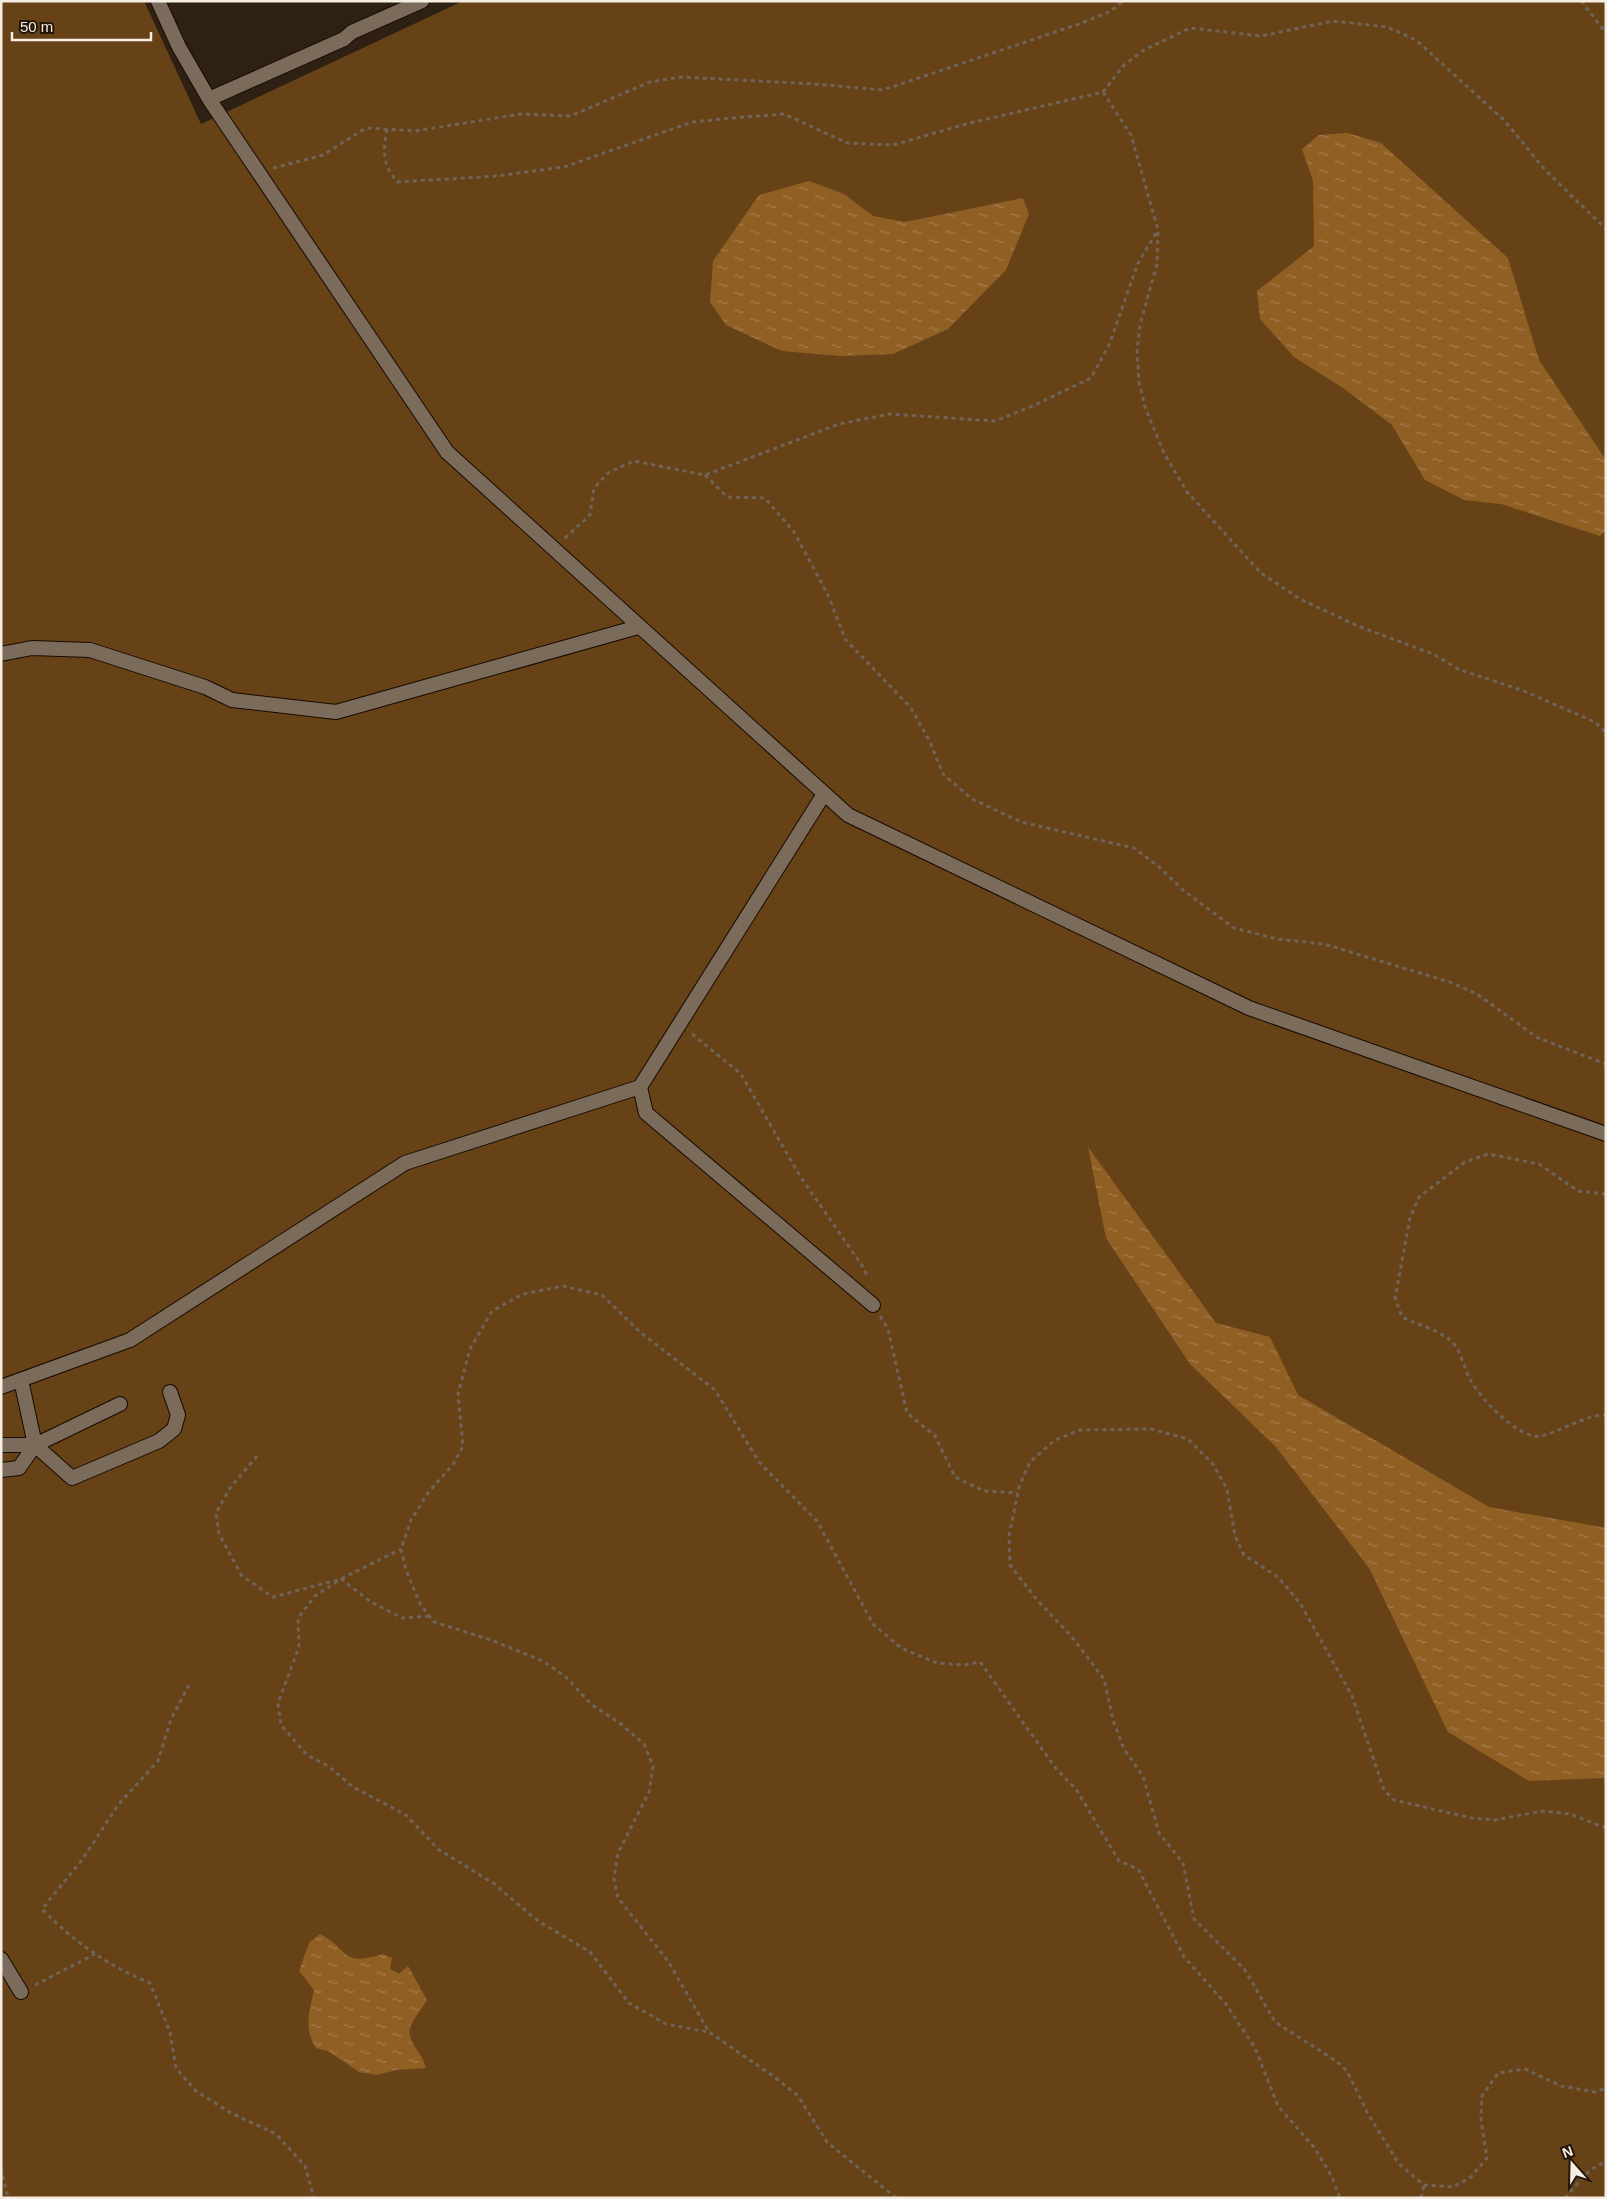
<svg xmlns="http://www.w3.org/2000/svg" width="1607" height="2199" viewBox="0 0 1607 2199" font-family="Helvetica,sans-serif">
<style>
.grass{fill:#674216}
.water{fill:url(#water-ripples)}
.lines{fill:none;stroke-linecap:round;stroke-linejoin:round}
.minor-casing{stroke:#160a01;stroke-width:16}
.path{stroke:#6f6457;stroke-width:3;stroke-dasharray:4 4;stroke-linecap:butt}
.minor{stroke:#7b6b5b;stroke-width:14}
</style>
<defs>
<pattern id="water-ripples" width="26" height="14" patternUnits="userSpaceOnUse" patternTransform="scale(1.25)"><rect width="26" height="14" fill="#905f24"/><path d="M2 4q2-2 4 0t4 0M15 11q2-2 4 0t4 0" fill="none" stroke="#a67e4e"/></pattern>
</defs>
<rect width="100%" height="100%" fill="#2e2113"/>
<path class="grass" d="M1 1H144L201 124 463 1H1606V2198H1Z"/>
<path class="water" d="M1347 133 1381 143 1508 258 1539 360 1606 460V530L1600 536 1501 504 1464 500 1425 480 1392 425 1343 388 1294 357 1260 319 1257 291 1314 246 1313 181 1302 149 1319 135Z
M809 181 844 194 873 216 905 222 1023 198 1029 214 1006 270 948 329 893 354 840 356 782 351 726 325 710 302 713 261 759 195Z
M1088 1147 1216 1323 1270 1337 1298 1395 1489 1507 1606 1528V1778L1529 1781 1448 1732 1369 1568 1276 1447 1190 1364 1106 1238Z
M320 1934C352 1951 339 1967 383 1954L392 1958 390 1969 399 1974 408 1966 427 2000C422 2009 413 2019 410 2028 406 2041 424 2055 426 2068L396 2070 377 2075 359 2072 328 2051 316 2048C303 2029 310 2010 314 1990L299 1971 309 1943Z"/>
<g class="lines">
<g class="minor-casing">
<path id="minor" d="M158 1 179 47 209 99 447 452 848 815 1249 1008 1606 1134
M209 99 344 39 352 32 422 1
M1 654 32 648 90 650 205 687 232 700 336 712 638 627
M640 1087 646 1113 873 1305
M1 1387 130 1340 405 1163 640 1087 824 794
M1 1445H35L120 1404
M35 1445 72 1478 159 1441 174 1429 178 1415 170 1392
M1 1470 19 1468 35 1445 21 1380
M1 1959 21 1992"/>
</g>
<path class="path" d="M1581 1 1606 33
M1103 92 1131 135 1158 230 1157 264 1140 325 1137 351 1139 382 1145 407 1164 453 1187 492 1261 573 1300 599 1358 626 1433 654 1458 669 1524 691 1595 722 1606 733
M387 129C383 152 382 163 397 182L497 176 564 167 692 122 732 118 784 114 847 143 893 145 966 124 1103 92 1124 65 1144 50 1190 28 1261 36 1333 21 1387 27 1416 40 1504 120 1546 171 1606 229
M273 168 323 155 366 128 415 131 521 114 570 116 650 82 680 77 815 84 883 90 1082 23 1111 11 1123 1
M705 475 727 497 765 498 794 532 829 597 845 639 911 708 930 742 943 774 972 799 1021 822 1134 848 1158 866 1184 891 1234 928 1277 939 1324 944 1450 982 1477 994 1538 1038 1606 1064
M565 538 590 515 594 488 609 472 634 461 705 475 839 424 890 414 995 421 1037 404 1091 378 1109 345 1138 263 1158 230
M692 1034 741 1074 800 1176 865 1270 867 1278
M1606 1194 1578 1191 1539 1164 1488 1154 1465 1162 1419 1197 1410 1218 1395 1298 1402 1317C1415 1324 1445 1332 1453 1343 1462 1353 1464 1369 1471 1381 1482 1400 1511 1430 1533 1436 1548 1440 1583 1414 1606 1415
M880 1316 888 1329 907 1413 935 1436 955 1477 984 1491 1017 1493
M257 1456 230 1488 216 1513 219 1534 242 1576 273 1597 341 1579 401 1549
M429 1616 402 1618 371 1602 341 1579 315 1596 298 1618 299 1647 278 1703 281 1725 307 1755 328 1766 353 1787 406 1815 438 1849 493 1883 538 1921 590 1952 629 2003 666 2024 708 2032
M189 1685 171 1719 158 1761 118 1805 82 1860 42 1909C73 1941 108 1966 150 1983L170 2032 176 2068 196 2091 231 2113 276 2134 305 2166 314 2198
M1606 1828 1570 1814 1543 1811 1495 1820 1471 1818 1394 1800 1384 1790 1352 1696 1300 1603 1278 1577 1244 1555 1235 1536 1227 1489 1212 1463 1188 1439 1151 1429 1080 1430 1055 1440 1030 1462 1019 1487 1009 1536 1010 1565 1037 1600 1072 1637 1104 1679 1113 1720 1124 1749 1143 1776 1159 1833 1183 1863 1194 1919 1245 1970 1275 2022 1336 2061 1347 2071 1368 2114 1399 2164 1424 2185 1453 2187 1471 2177 1487 2158 1481 2121 1482 2096 1498 2073 1525 2069 1561 2086 1595 2092 1606 2088
M35 1985 95 1954
M1 2168 8 2198
M896 2198 827 2142 798 2096 773 2076 709 2032 668 1961 618 1898 614 1878 618 1853 649 1792 653 1766 644 1744 621 1724 591 1704 566 1677 543 1661 491 1640 434 1622 420 1604 406 1570 401 1549 411 1520 428 1493 454 1463 463 1446 458 1394 470 1349 492 1311 523 1294 563 1286 602 1295 640 1332 715 1390 759 1462 817 1521 873 1624 901 1648 937 1663 964 1665 980 1662 1057 1770 1076 1789 1119 1861 1138 1869 1184 1957 1226 2004 1255 2048 1278 2106 1314 2147 1332 2177 1340 2198
M1421 2198 1424 2185
M1565 2198 1590 2170 1606 2161"/>
<use href="#minor" class="minor"/>
</g>
<rect width="1607" height="2199" fill="none" stroke="#f6ede3" stroke-width="5"/>
<g transform="translate(1572 2164) rotate(340)" stroke="#241709" stroke-width="4" paint-order="stroke">
<path d="M0-4L9 19L0 12L-9 19Z" fill="#f6ede3"/>
<text y="-8" font-size="14" font-weight="bold" text-anchor="middle" fill="#f6ede3">N</text>
</g>
<path d="M12 32v8h139v-8" fill="none" stroke="#f6ede3" stroke-width="2.5"/>
<text x="20" y="32" font-size="15" fill="#f6ede3" stroke="#241709" stroke-width="4" paint-order="stroke">50 m</text>
</svg>
